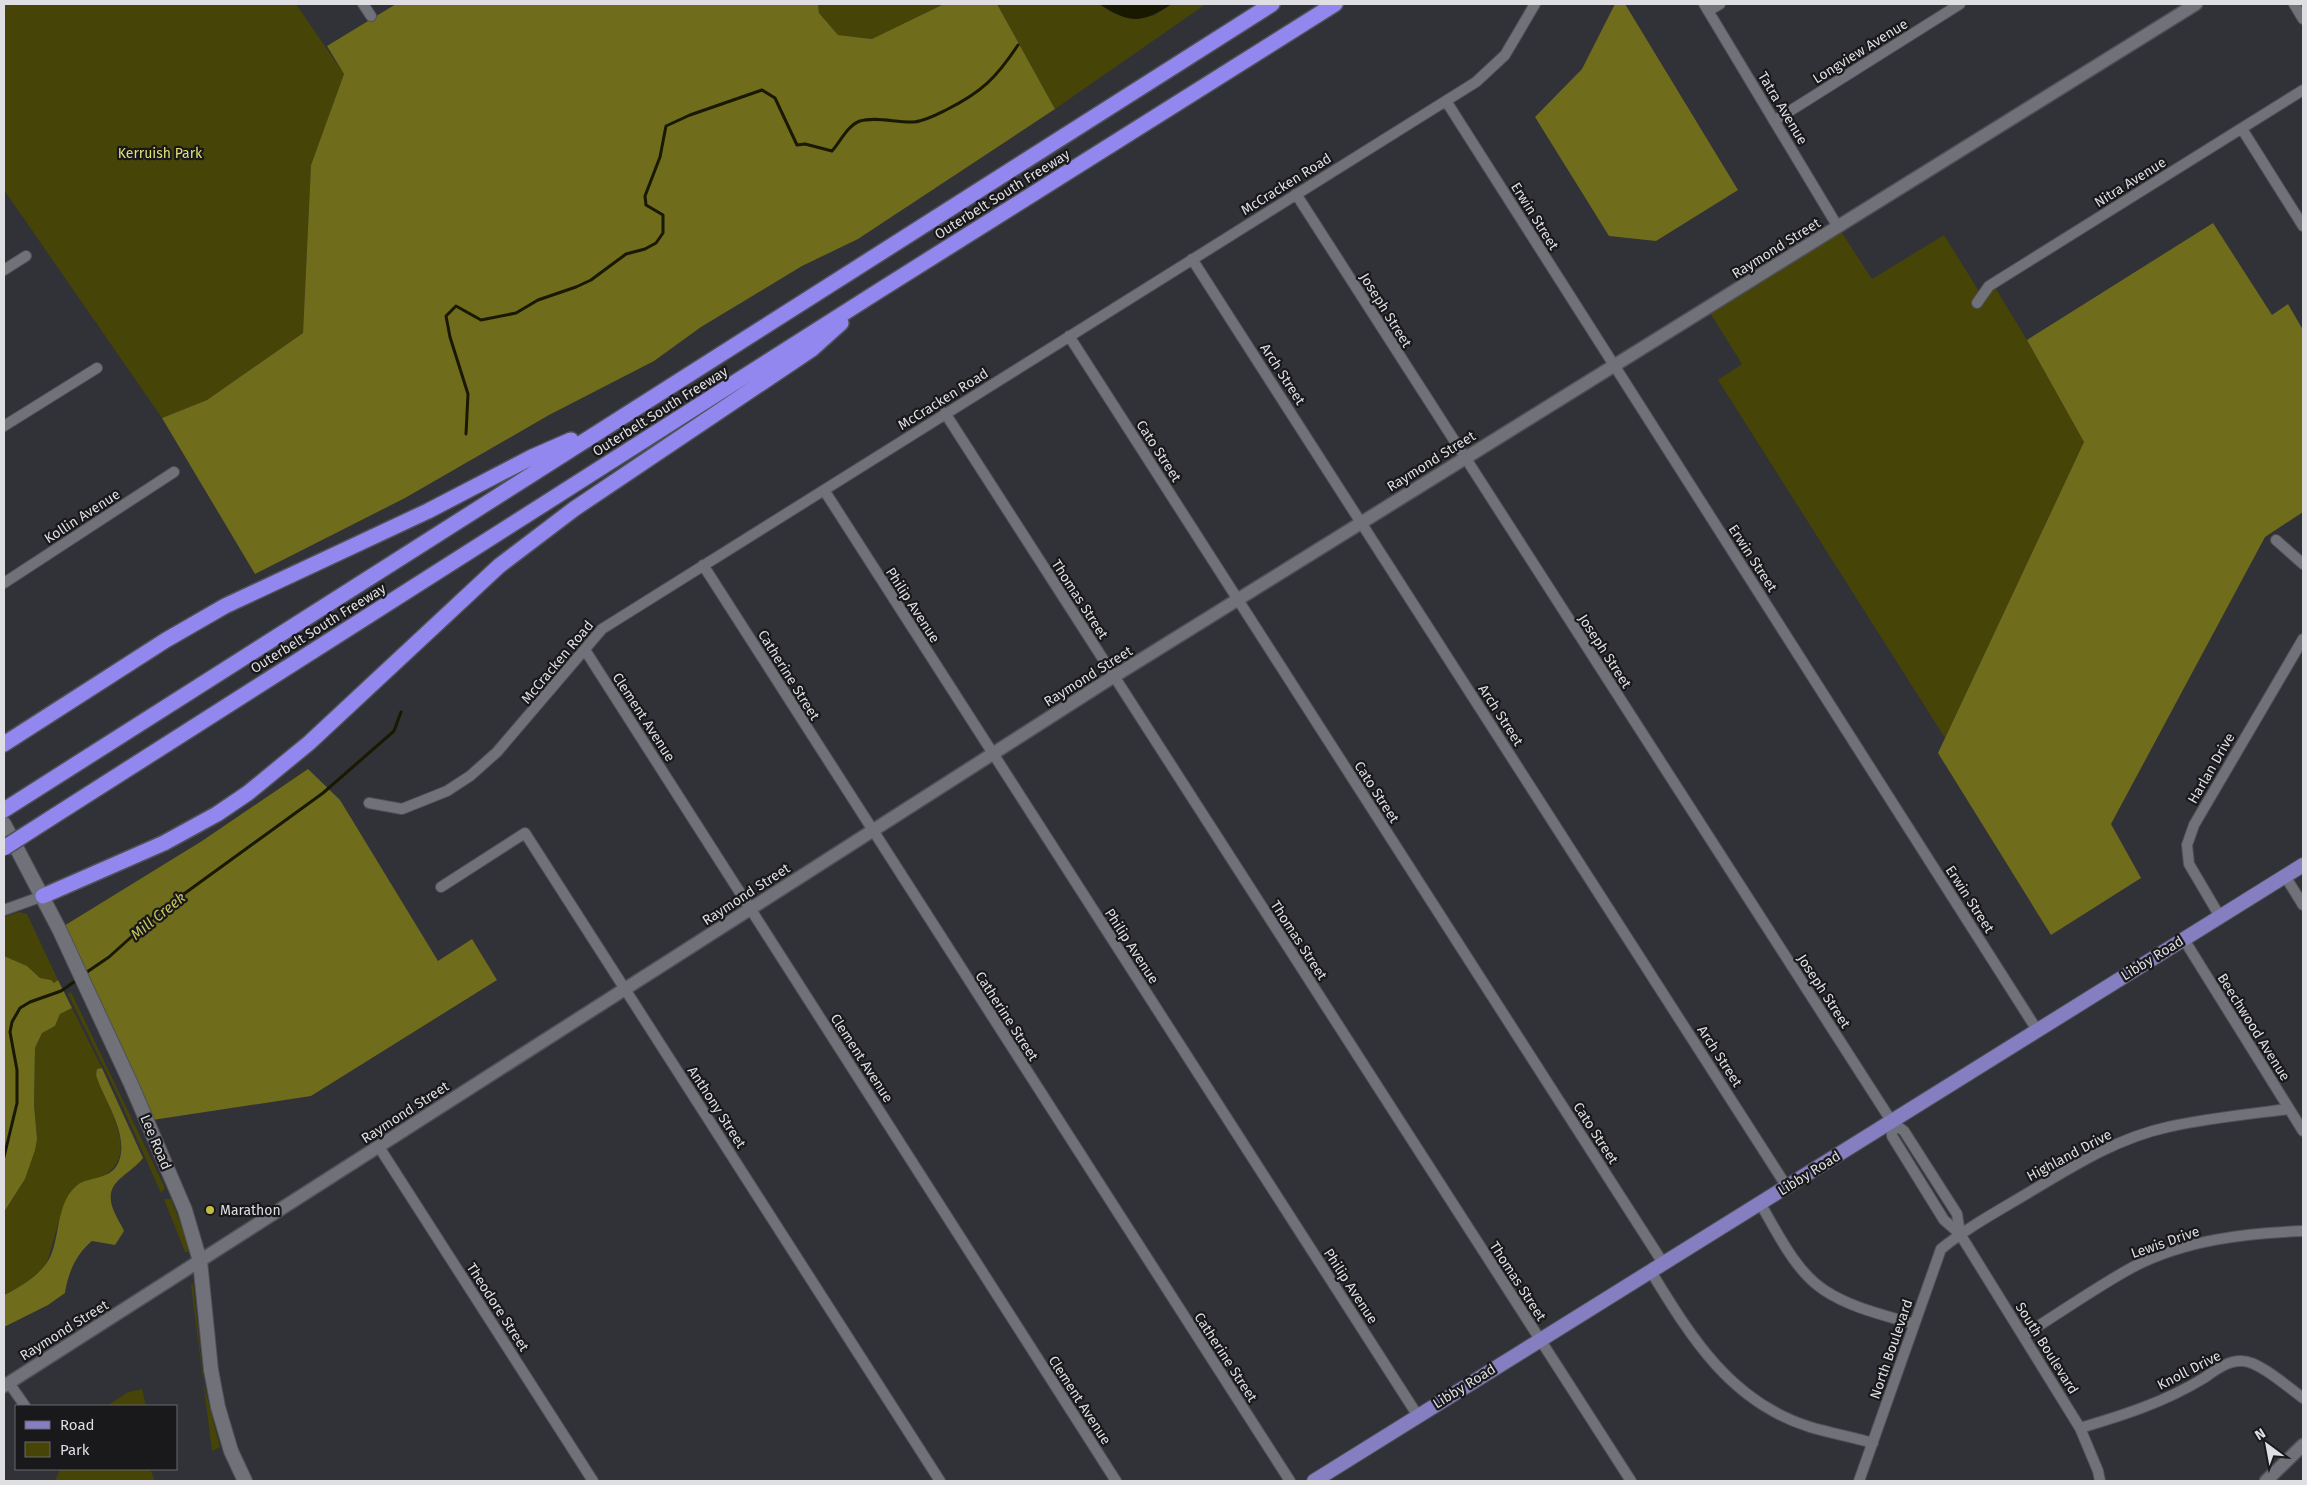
<svg xmlns="http://www.w3.org/2000/svg" width="2307" height="1485" viewBox="0 0 2307 1485" font-family="'Fira Sans',sans-serif">
<style>
.green{fill:#464407}
.forest{fill:#6f6c1b}
.water{fill:#191902}
.lines{fill:none;stroke-linecap:round;stroke-linejoin:round}
.stream{stroke:#191902;stroke-width:3}
.minor-casing{stroke:#505056;stroke-width:12}
.tertiary-casing{stroke:#505056;stroke-width:15}
.secondary-casing{stroke:#505056;stroke-width:16}
.primary-casing{stroke:#505056;stroke-width:16}
.motorway-casing{stroke:#505056;stroke-width:18}
.minor{stroke:#717179;stroke-width:10}
.tertiary{stroke:#717179;stroke-width:12}
.secondary{stroke:#717179;stroke-width:14}
.primary{stroke:#857ec0;stroke-width:14}
.motorway{stroke:#9287ef;stroke-width:15}
.motorway-bridge-casing{stroke:#505056;stroke-width:18;stroke-linecap:butt}
.motorway-bridge{stroke:#9287ef;stroke-width:15}
.poi-dot{fill:#c2bd3f;stroke:#19191c;stroke-width:2}
.labels{text-anchor:middle;stroke-width:4.5;stroke-linejoin:round;paint-order:stroke}
.street-label{font-size:14px;fill:#dedee3;stroke:#19191c}
.park-label{font-size:14px;fill:#e2df74;stroke:#19191c}
.poi-label{font-size:14px;fill:#dedee3;stroke:#19191c;text-anchor:start}
.water-label{font-size:15px;font-style:italic;fill:#c8c459;stroke:#19191c}
</style>
<rect width="100%" height="100%" fill="#313138"/>
<path class="green" d="M4 4H296L344 74 311 165 303 333 207 400 162 418 4 190Z
M818 4H944L873 39 838 35 819 13Z
M997 4H1099L1113 13 1153 16 1172 4H1206L1055 109Z
M1838 227 1872 279 1944 235 1982 296 1993 284 2027 340 2084 442 1945 738 1718 380 1742 364 1707 308Z
M19 912 27 914 58 980 54 983 51 980 40 978 27 966 4 956V917Z
M71 992 165 1188 161 1193 117 1094 68 994Z
M72 1008 102 1068 97 1069 96 1075C104 1102 136 1145 112 1169 109 1171 106 1176 103 1177 94 1182 83 1180 74 1187L58 1224 47 1263 28 1282 4 1295V1212L25 1179 37 1139 34 1105 35 1048 42 1033 55 1026 60 1014Z
M164 1199H171L184 1232 189 1252H185Z
M193 1284 204 1385 220 1447 212 1451 191 1285Z
M142 1389 146 1406H107L128 1392Z
M60 1469H150L155 1481H55Z"/>
<path class="forest" d="M396 4H818L819 13 838 35 872 39 944 4H997L1055 109 858 239 802 266 701 327 654 361 549 415 405 498 255 574 162 418 207 400 303 333 311 165 344 74 327 46Z
M1615 4H1625L1738 190 1656 241 1609 236 1535 117 1582 69Z
M2213 223 2272 315 2288 304 2303 330V512L2265 537 2111 824 2141 878 2051 935 1938 753 2084 442 2027 340Z
M308 769 340 800 438 961 472 939 497 980 311 1096 146 1121 59 929 202 841Z
M4 956 27 966 40 978 51 980 54 983 58 980 72 1008 60 1014 55 1026 42 1033 35 1048 34 1105 37 1139 35 1150 25 1179 4 1212Z
M102 1068 143 1158C128 1177 103 1181 113 1209 116 1217 121 1224 124 1231L115 1245 92 1241C76 1254 68 1273 65 1293L48 1305 4 1327V1295C19 1288 35 1278 46 1264 61 1245 54 1207 75 1187 87 1175 111 1182 119 1161 129 1133 104 1101 96 1075L97 1069Z"/>
<path class="water" d="M1099 4H1172C1140 24 1131 24 1099 4Z"/>
<g class="lines">
<path class="stream" d="M466 434 468 394 450 337 446 316 456 306 481 320 516 313 538 300 576 287 591 280 626 254 645 249 656 243 663 233V215L646 205 645 196 660 157 666 126 690 115 762 90 775 98 797 145 805 144 832 151C840 142 848 125 860 121 876 116 897 123 914 122 925 121 936 115 946 110 982 92 996 78 1018 45
M84 974 109 957 159 912 323 793 394 731 401 712
M4 1157 17 1103V1070L10 1032 12 1022 20 1008 30 1002 61 991 77 980"/>
<g class="minor-casing">
<path id="minor" d="M363 4 371 16
M1704 4 1838 227
M2294 4 2303 19
M1708 11 1720 4
M1446 101 2037 1030
M1774 121 1960 4
M2242 129 2303 226
M1296 194 1892 1122 1904 1131 1957 1214 1960 1234
M1192 259 1787 1187
M4 270 26 256
M1977 303 1989 286 2303 90
M1069 336 1663 1263
M945 413 1631 1481
M4 426 97 368
M824 490 1418 1416
M2276 540 2303 564
M703 565 1290 1481
M4 583 174 472
M585 650 1116 1481
M369 803 402 809 447 791 470 776 497 752 602 629 1476 82 1505 55 1535 4
M2285 876 2303 905
M441 887 525 833 940 1481
M4 910 43 896
M2219 915 2189 864 2187 845 2194 825 2303 639
M2183 938 2303 1131
M1892 1122V1136L1944 1220 1960 1234 2080 1428 2098 1471 2100 1481
M379 1147 593 1481
M1760 1203C1777 1232 1795 1271 1824 1290 1851 1308 1884 1315 1914 1324
M1650 1270C1691 1337 1730 1402 1810 1427 1830 1433 1852 1437 1873 1443
M2024 1335C2060 1313 2096 1287 2133 1267 2185 1240 2246 1233 2303 1231
M9 1383 25 1406
M2080 1428C2124 1415 2165 1402 2204 1378 2214 1371 2228 1360 2242 1361 2259 1361 2289 1388 2303 1398
M1859 1481 1941 1249C1968 1227 1998 1211 2028 1193 2073 1166 2117 1138 2168 1127 2208 1118 2249 1114 2289 1109"/>
</g>
<g class="tertiary-casing">
<path id="tertiary" d="M4 1386 1105 682 2196 4
M2266 1481 2303 1445"/>
</g>
<g class="secondary-casing">
<path id="secondary" d="M4 824 59 929 131 1084 185 1210 200 1261 211 1370 218 1407 231 1451 245 1481"/>
</g>
<g class="primary-casing">
<path id="primary" d="M1314 1481 2303 865"/>
</g>
<g class="motorway-casing">
<path id="motorway" d="M4 744 166 640 225 606 428 511 532 457 571 440
M4 810 1272 4
M54 816 877 292 1335 4
M43 896 164 843 217 814 248 793 309 743 499 566 574 509 812 349 841 323"/>
</g>
<use href="#minor" class="minor"/>
<use href="#tertiary" class="tertiary"/>
<use href="#secondary" class="secondary"/>
<use href="#primary" class="primary"/>
<use href="#motorway" class="motorway"/>
<g class="motorway-bridge-casing">
<path id="motorway-bridge" d="M4 848 54 816"/>
</g>
<use href="#motorway-bridge" class="motorway-bridge"/>
</g>
<circle class="poi-dot" cx="210" cy="1210" r="5"/>
<g class="labels">
<g class="street-label">
<text transform="translate(1860 51) rotate(-32)" y="5">Longview Avenue</text>
<text transform="translate(1783 108) rotate(59)" y="5">Tatra Avenue</text>
<text transform="translate(2130 182) rotate(-32)" y="5">Nitra Avenue</text>
<text transform="translate(1286 184) rotate(-32)" y="5">McCracken Road</text>
<text transform="translate(1002 194) rotate(-32)" y="5">Outerbelt South Freeway</text>
<text transform="translate(1535 216) rotate(58)" y="5">Erwin Street</text>
<text transform="translate(1776 248) rotate(-32)" y="5">Raymond Street</text>
<text transform="translate(1386 310) rotate(58)" y="5">Joseph Street</text>
<text transform="translate(1283 374) rotate(57)" y="5">Arch Street</text>
<text transform="translate(943 399) rotate(-32)" y="5">McCracken Road</text>
<text transform="translate(660 411) rotate(-32)" y="5">Outerbelt South Freeway</text>
<text transform="translate(1159 451) rotate(57)" y="5">Cato Street</text>
<text transform="translate(1431 461) rotate(-32)" y="5">Raymond Street</text>
<text transform="translate(82 516) rotate(-33)" y="5">Kollin Avenue</text>
<text transform="translate(1753 558) rotate(57)" y="5">Erwin Street</text>
<text transform="translate(1080 599) rotate(57)" y="5">Thomas Street</text>
<text transform="translate(913 605) rotate(57)" y="5">Philip Avenue</text>
<text transform="translate(318 628) rotate(-32)" y="5">Outerbelt South Freeway</text>
<text transform="translate(1605 651) rotate(57)" y="5">Joseph Street</text>
<text transform="translate(557 662) rotate(-50)" y="5">McCracken Road</text>
<text transform="translate(789 675) rotate(58)" y="5">Catherine Street</text>
<text transform="translate(1088 676) rotate(-32)" y="5">Raymond Street</text>
<text transform="translate(1501 715) rotate(57)" y="5">Arch Street</text>
<text transform="translate(644 717) rotate(57)" y="5">Clement Avenue</text>
<text transform="translate(2211 768) rotate(-60)" y="5">Harlan Drive</text>
<text transform="translate(1377 792) rotate(57)" y="5">Cato Street</text>
<text transform="translate(746 894) rotate(-33)" y="5">Raymond Street</text>
<text transform="translate(1970 899) rotate(57)" y="5">Erwin Street</text>
<text transform="translate(1299 940) rotate(57)" y="5">Thomas Street</text>
<text transform="translate(1132 946) rotate(57)" y="5">Philip Avenue</text>
<text transform="translate(2152 958) rotate(-32)" y="5">Libby Road</text>
<text transform="translate(1824 991) rotate(57)" y="5">Joseph Street</text>
<text transform="translate(1007 1016) rotate(57)" y="5">Catherine Street</text>
<text transform="translate(2254 1027) rotate(58)" y="5">Beechwood Avenue</text>
<text transform="translate(1720 1056) rotate(57)" y="5">Arch Street</text>
<text transform="translate(862 1058) rotate(57)" y="5">Clement Avenue</text>
<text transform="translate(717 1107) rotate(57)" y="5">Anthony Street</text>
<text transform="translate(405 1112) rotate(-33)" y="5">Raymond Street</text>
<text transform="translate(1596 1133) rotate(57)" y="5">Cato Street</text>
<text transform="translate(156 1142) rotate(67)" y="5">Lee Road</text>
<text transform="translate(2069 1155) rotate(-28)" y="5">Highland Drive</text>
<text transform="translate(1809 1173) rotate(-32)" y="5">Libby Road</text>
<text transform="translate(2165 1242) rotate(-19)" y="5">Lewis Drive</text>
<text transform="translate(1518 1281) rotate(57)" y="5">Thomas Street</text>
<text transform="translate(1351 1286) rotate(57)" y="5">Philip Avenue</text>
<text transform="translate(498 1307) rotate(57)" y="5">Theodore Street</text>
<text transform="translate(64 1330) rotate(-32)" y="5">Raymond Street</text>
<text transform="translate(2047 1348) rotate(58)" y="5">South Boulevard</text>
<text transform="translate(1891 1349) rotate(-71)" y="5">North Boulevard</text>
<text transform="translate(1226 1357) rotate(57)" y="5">Catherine Street</text>
<text transform="translate(2189 1370) rotate(-27)" y="5">Knoll Drive</text>
<text transform="translate(1464 1386) rotate(-32)" y="5">Libby Road</text>
<text transform="translate(1080 1400) rotate(57)" y="5">Clement Avenue</text>
</g>
<g class="park-label">
<text x="160" y="158">Kerruish Park</text>
</g>
<g class="poi-label">
<text x="220" y="1215">Marathon</text>
</g>
<g class="water-label">
<text transform="translate(158 916) rotate(-39)" y="5">Mill Creek</text>
</g>
</g>
<rect width="2307" height="1485" fill="none" stroke="#dedee3" stroke-width="10"/>
<rect x="15" y="1405" width="162" height="65" fill="#19191c" stroke="#68686c"/>
<rect x="25" y="1421" width="25" height="8" fill="#857ec0" stroke="#68686c"/>
<text x="60" y="1430" font-size="15" fill="#dedee3">Road</text>
<rect x="25" y="1442" width="25" height="15" fill="#464407" stroke="#68686c"/>
<text x="60" y="1455" font-size="15" fill="#dedee3">Park</text>
<g transform="translate(2267 1445) rotate(328)" stroke="#19191c" stroke-width="4" paint-order="stroke">
<path d="M0-4L9 19L0 12L-9 19Z" fill="#dedee3"/>
<text y="-8" font-size="14" font-weight="bold" text-anchor="middle" fill="#dedee3">N</text>
</g>
</svg>
